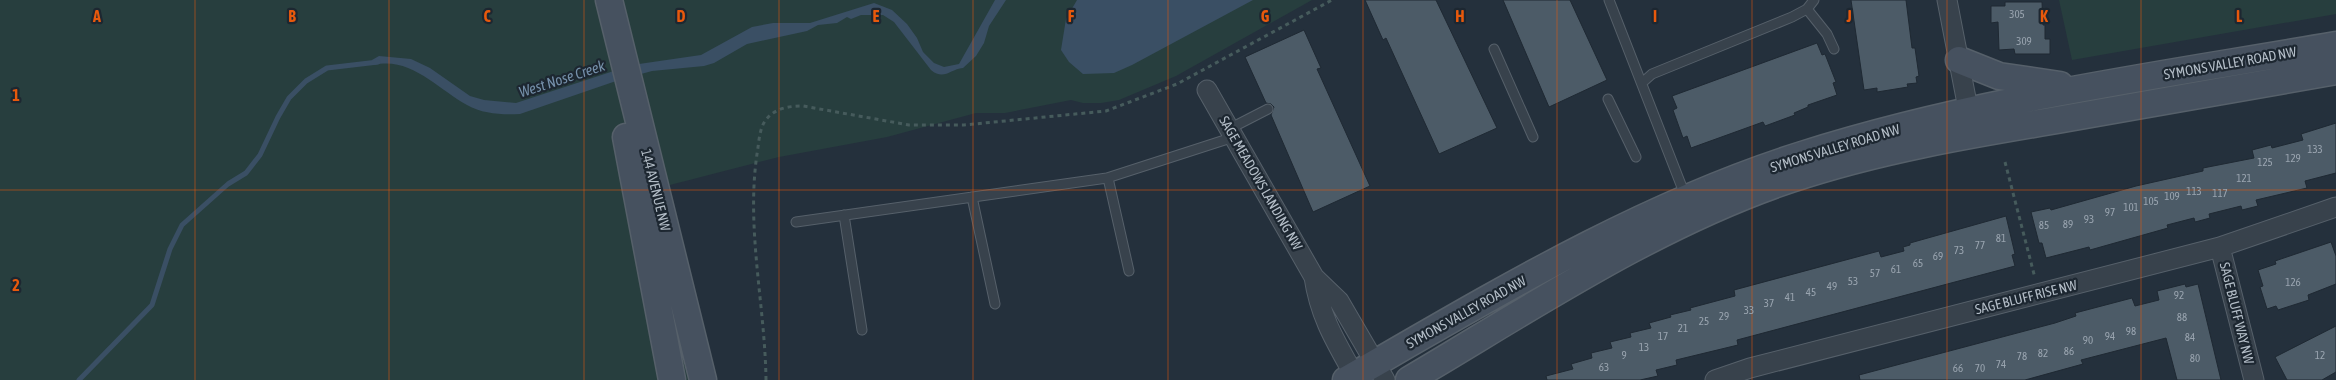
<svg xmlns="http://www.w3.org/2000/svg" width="2336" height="380" viewBox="0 0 2336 380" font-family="'Asap Condensed',sans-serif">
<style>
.green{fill:#273e3e}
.water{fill:#3a4f64}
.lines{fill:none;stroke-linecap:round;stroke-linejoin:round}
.stream{stroke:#3a4f64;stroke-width:5}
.building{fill:#4c5b67;stroke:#1f2933}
.lane-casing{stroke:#56606a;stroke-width:11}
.street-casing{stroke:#56606a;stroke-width:21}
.secondary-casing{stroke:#56606a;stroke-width:29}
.path{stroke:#465b5c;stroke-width:3;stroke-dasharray:4 4;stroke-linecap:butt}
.lane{stroke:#38424c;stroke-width:9}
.street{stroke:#38424c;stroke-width:19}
.secondary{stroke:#46515f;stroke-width:26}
.grid{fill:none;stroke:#e8590c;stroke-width:1;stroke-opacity:0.55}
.labels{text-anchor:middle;stroke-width:4.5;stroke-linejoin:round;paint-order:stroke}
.number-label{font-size:11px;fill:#99a4af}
.street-label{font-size:14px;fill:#b3bdc7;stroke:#1d2731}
.water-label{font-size:15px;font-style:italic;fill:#7590aa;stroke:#1d2731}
.grid-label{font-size:16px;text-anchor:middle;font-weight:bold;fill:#e8590c;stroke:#1d2731;stroke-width:4.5;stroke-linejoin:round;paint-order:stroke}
</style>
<rect width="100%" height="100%" fill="#24303c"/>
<path class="green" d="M0 0H1312L1176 76 1119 100 1101 103H1083L1071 100 1005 113H976L887 137 779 157 635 194 690 380H0Z
M2059 0H2336V14L2072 60Z"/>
<path class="water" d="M995 0H1006L989 26 984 43 976 56 963 68C950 69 944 81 931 70L894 22 883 15H861L851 19 847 17 837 23 818 25 807 31 747 44 714 63 704 66 652 71 619 80 520 114C502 115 483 114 467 105 438 89 410 56 374 65L372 60 379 56 411 59 430 68 470 96 484 100 516 103 632 65 701 55 752 27 773 23H810L874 3 892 10 907 24 917 38 923 52 934 63 944 67 959 64Z
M1077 0H1253L1132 65 1114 73 1083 74 1069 62 1061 50 1066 19Z"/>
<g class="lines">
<path class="stream" d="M79 380 152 305 170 249 182 225 228 184 246 173 260 155 278 117 289 98 306 81 327 68 378 62"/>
</g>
<path class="building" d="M1365 0H1436L1497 128 1439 154 1386 38 1383 40Z
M1503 0H1570L1607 80 1549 107Z
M1851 0H1906L1912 48H1915L1919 76 1916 77 1917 83 1907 84 1908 87 1877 92V88L1864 90Z
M2005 2H2042L2043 25H2045V39H2050V54H2015L2014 49 1999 50 1998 22 1991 23V6H2005Z
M1304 30 1321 68 1317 69 1370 186 1313 212 1271 115 1274 107 1271 104 1266 103 1245 57Z
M1817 43 1822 55 1825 54 1836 82 1833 83 1837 95 1808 105V107L1794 113 1795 115 1765 126 1763 122 1691 148 1687 136 1683 138 1673 110 1677 108 1672 96Z
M2336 123V173L2305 181 2307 188 2256 200 2258 206 2242 210 2241 206 2209 214 2210 218 2195 222 2194 218 2167 225 2168 228 2090 250 2089 247 2046 258 2042 243H2039L2031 212 2050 208 2051 210 2136 186 2203 171V168L2254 158 2252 150 2271 145 2272 148 2303 140 2301 134Z
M2006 216 2015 254 2012 255 2015 266 1737 340 1738 345 1676 360 1677 365 1656 370 1658 376 1640 380H1547L1546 376 1573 369 1571 364 1592 358 1591 353 1612 348 1610 342 1631 337 1630 333 1651 328 1649 323 1671 317 1670 315 1691 310 1690 308 1735 296 1734 290 1879 251 1881 257 1904 251 1903 247 1910 245V243Z
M2331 242 2336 256V284L2308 295 2309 300 2278 310 2276 306 2267 309 2260 287 2263 286 2258 270 2276 264 2275 261Z
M2185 284 2186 287 2198 284 2221 380H2177L2166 338 2081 360 2083 364 2025 380H1860L1859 375 2055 323 2076 316 2075 313 2132 298 2135 306 2159 300 2157 291Z
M2336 326V372L2322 380H2287L2275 357Z"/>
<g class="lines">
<g class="lane-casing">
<path id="lane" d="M1609 0 1685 195
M1807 9 1827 34 1834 49
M1494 49 1533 137
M1643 82 1652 74 1792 17 1807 9 1814 0
M1608 99 1636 157
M1229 129 1268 109
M1108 178 1129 271
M972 197 995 304
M844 215 862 330
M796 222 1107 178 1234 137"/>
</g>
<g class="street-casing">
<path id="street" d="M1947 0 1971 124
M1207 90 1314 277 1339 301 1385 380
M2220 247 2254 380
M1314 277C1320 318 1337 344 1357 380
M1715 380 1750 368 2220 247 2336 207"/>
</g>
<g class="secondary-casing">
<path id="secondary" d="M609 0 703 380
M1959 60 1999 76 2060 85
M626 137 672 380
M1346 380C1492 296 1640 206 1802 155 1975 100 2157 76 2336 45
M1409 380C1531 308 1656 224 1791 179 1878 150 1967 135 2057 120 2150 104 2243 87 2336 71"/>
</g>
<path class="path" d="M2005 162 2035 278
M766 380C765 305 746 229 757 154 759 143 759 130 765 121 774 108 789 106 803 106L909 125H964L1106 111 1177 84 1332 0"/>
<use href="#lane" class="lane"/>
<use href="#street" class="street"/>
<use href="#secondary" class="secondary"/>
</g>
<path class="grid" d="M195 0V380M389 0V380M584 0V380M779 0V380M973 0V380M1168 0V380M1363 0V380M1557 0V380M1752 0V380M1947 0V380M2141 0V380M0 190H2336"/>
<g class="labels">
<g class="number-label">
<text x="2017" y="18">305</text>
<text x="2024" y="45">309</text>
<text x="2315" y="153">133</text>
<text x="2293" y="162">129</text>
<text x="2265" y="166">125</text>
<text x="2244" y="182">121</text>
<text x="2194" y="195">113</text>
<text x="2220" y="197">117</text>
<text x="2172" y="200">109</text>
<text x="2151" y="205">105</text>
<text x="2131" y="211">101</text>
<text x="2110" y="216">97</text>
<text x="2089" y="223">93</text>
<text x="2068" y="228">89</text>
<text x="2044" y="229">85</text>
<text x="2001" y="242">81</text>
<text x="1980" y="249">77</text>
<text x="1959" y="254">73</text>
<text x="1938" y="260">69</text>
<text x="1918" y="267">65</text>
<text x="1896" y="273">61</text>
<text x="1875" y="277">57</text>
<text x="1853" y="285">53</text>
<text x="2293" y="286">126</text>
<text x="1832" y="290">49</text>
<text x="1811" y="296">45</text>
<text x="2179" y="299">92</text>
<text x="1790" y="301">41</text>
<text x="1769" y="307">37</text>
<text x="1749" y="314">33</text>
<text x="1724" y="320">29</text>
<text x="2182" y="321">88</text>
<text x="1704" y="325">25</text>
<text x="1683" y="332">21</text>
<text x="2131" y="335">98</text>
<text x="1663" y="340">17</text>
<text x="2110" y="340">94</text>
<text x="2190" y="341">84</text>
<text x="2088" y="344">90</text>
<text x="1644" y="351">13</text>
<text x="2069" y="355">86</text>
<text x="2043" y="357">82</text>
<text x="1624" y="359">9</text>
<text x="2320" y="359">12</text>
<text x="2022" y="360">78</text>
<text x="2195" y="362">80</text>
<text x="2001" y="368">74</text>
<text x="1604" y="371">63</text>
<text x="1958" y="372">66</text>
<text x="1980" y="372">70</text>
</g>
<g class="street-label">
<text transform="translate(2230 63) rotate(-10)" y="5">SYMONS VALLEY ROAD NW</text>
<text transform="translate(1835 148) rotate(-17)" y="5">SYMONS VALLEY ROAD NW</text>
<text transform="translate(1261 183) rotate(60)" y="5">SAGE MEADOWS LANDING NW</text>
<text transform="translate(656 190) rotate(76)" y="5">144 AVENUE NW</text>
<text transform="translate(2026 297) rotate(-14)" y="5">SAGE BLUFF RISE NW</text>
<text transform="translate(1466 312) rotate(-29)" y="5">SYMONS VALLEY ROAD NW</text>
<text transform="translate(2237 313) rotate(76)" y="5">SAGE BLUFF WAY NW</text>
</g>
<g class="water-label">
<text transform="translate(562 79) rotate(-18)" y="5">West Nose Creek</text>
</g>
</g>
<g class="grid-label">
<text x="97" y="22">A</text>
<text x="292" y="22">B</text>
<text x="487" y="22">C</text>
<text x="681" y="22">D</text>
<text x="876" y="22">E</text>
<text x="1071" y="22">F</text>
<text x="1265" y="22">G</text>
<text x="1460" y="22">H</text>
<text x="1655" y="22">I</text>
<text x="1849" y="22">J</text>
<text x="2044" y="22">K</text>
<text x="2239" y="22">L</text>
<text x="16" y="101">1</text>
<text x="16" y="291">2</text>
</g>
</svg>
